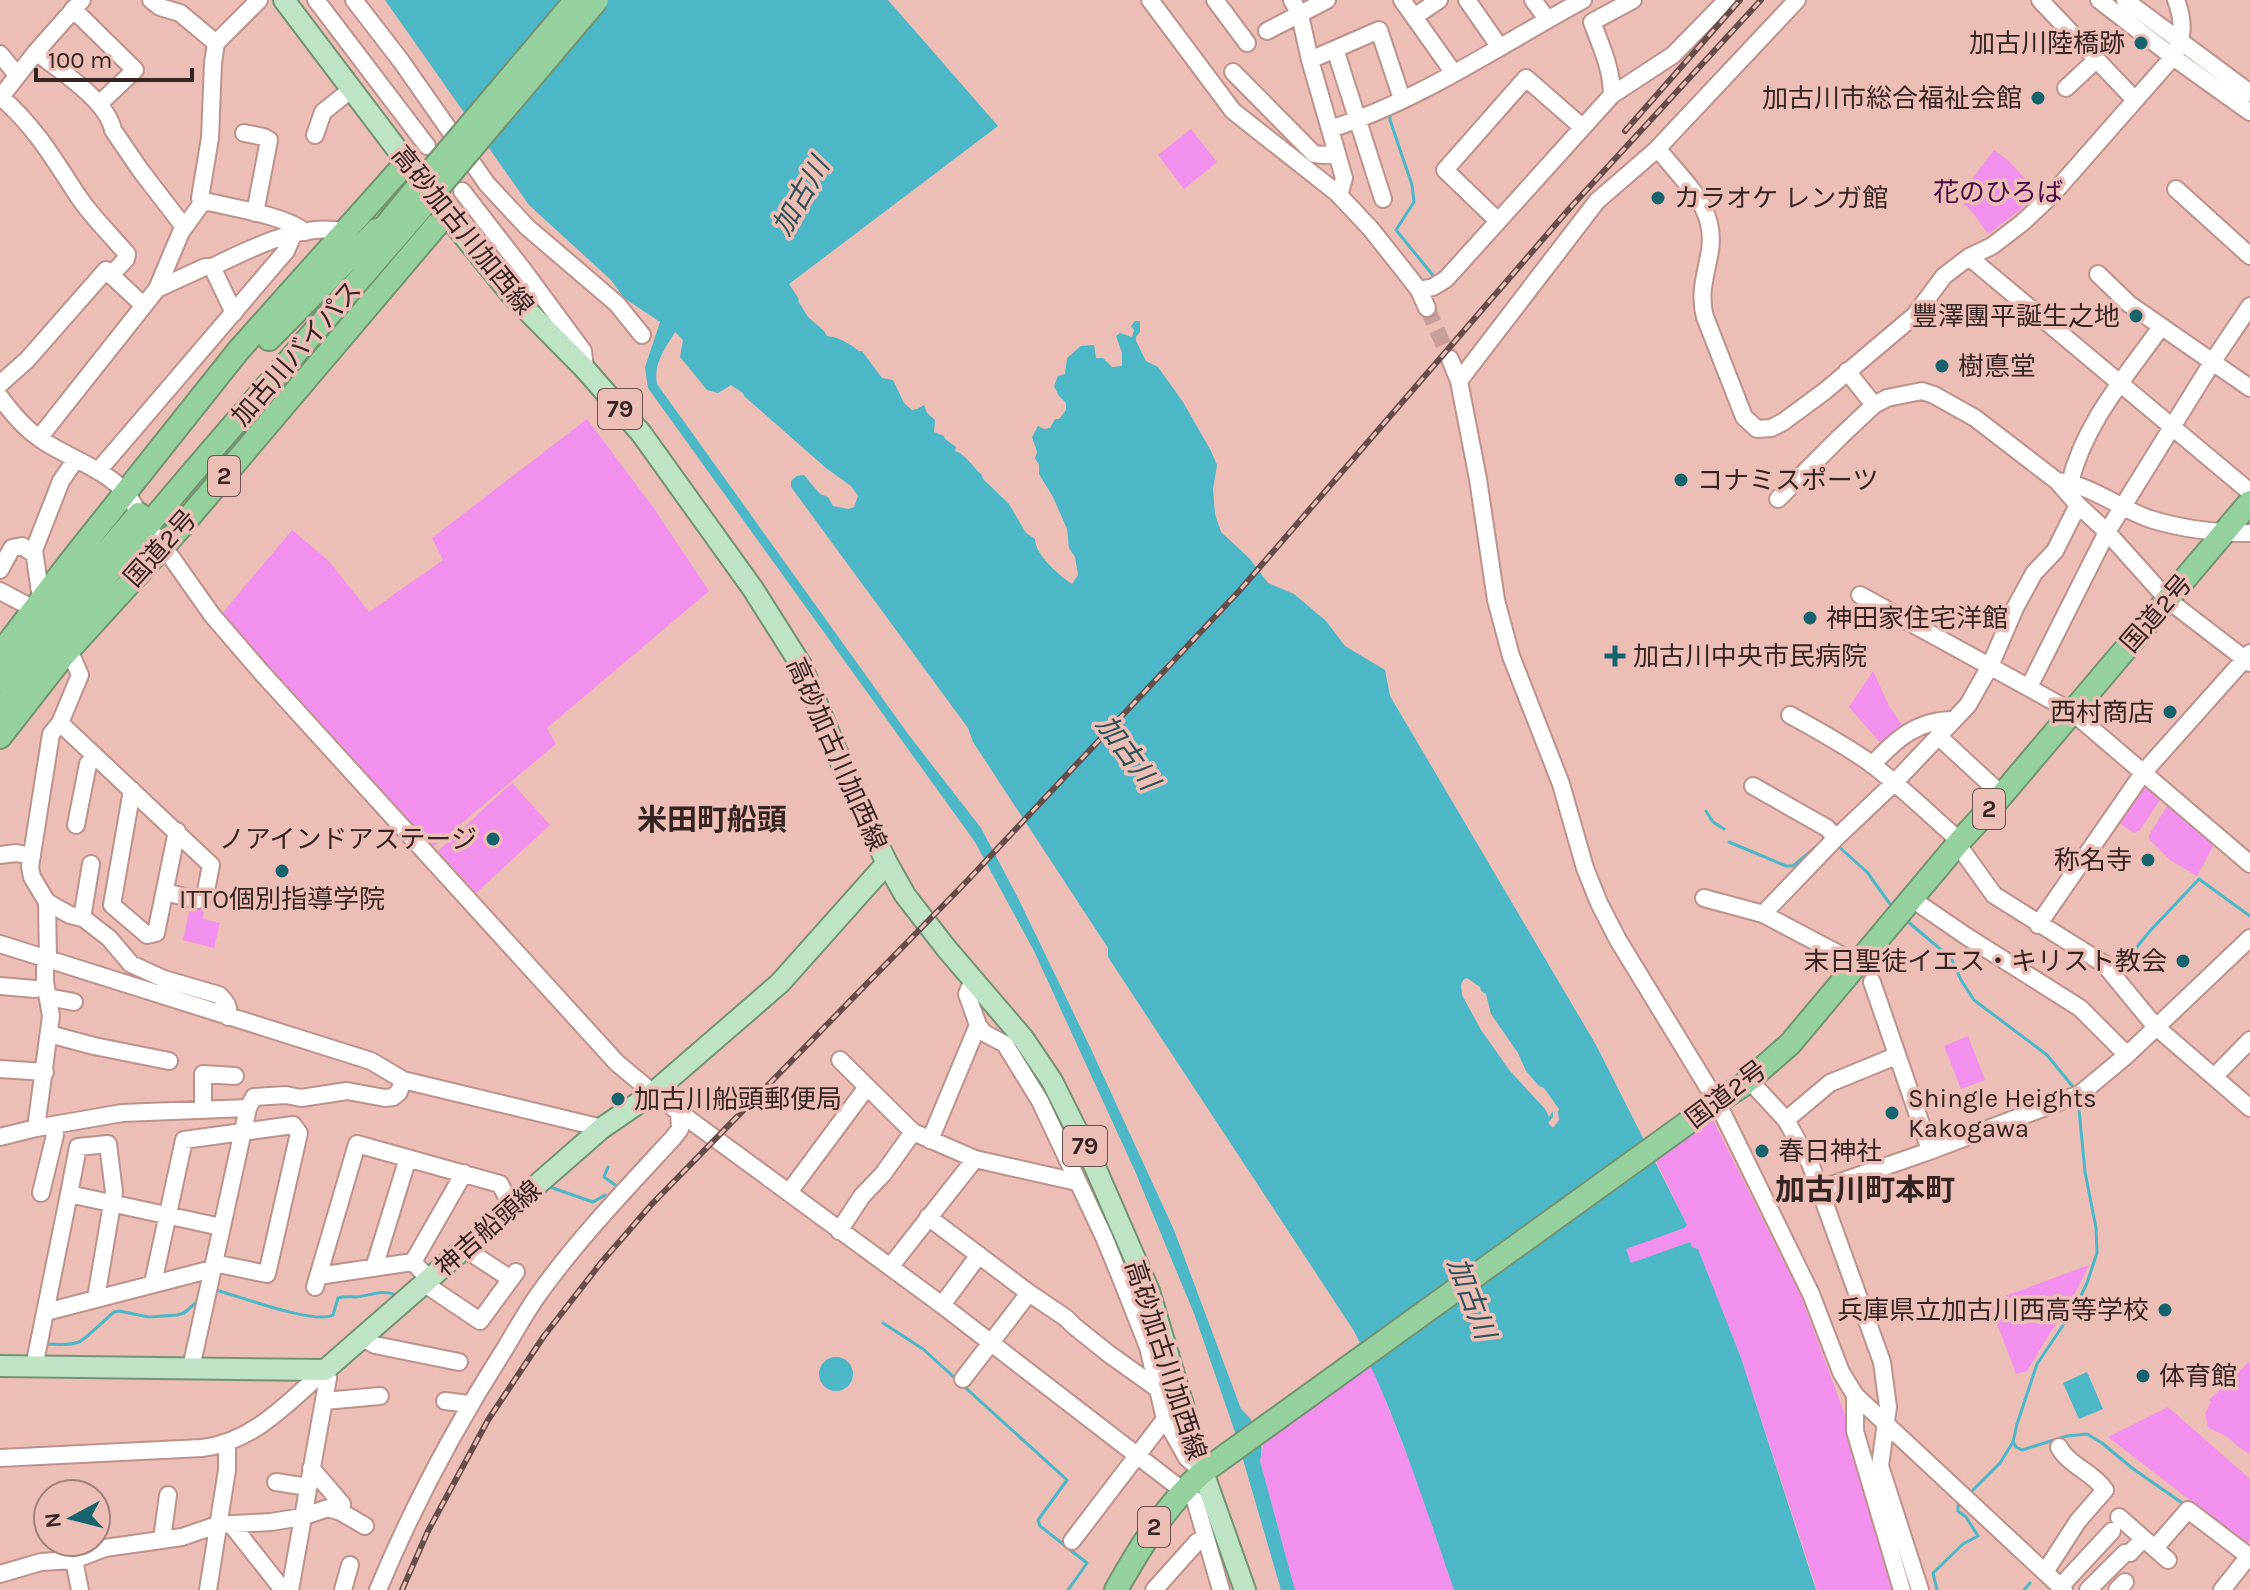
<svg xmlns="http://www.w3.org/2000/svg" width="2250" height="1590" viewBox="0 0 2250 1590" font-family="Karla,'Noto Sans JP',sans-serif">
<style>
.green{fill:#f291ed}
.water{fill:#4bb7c7;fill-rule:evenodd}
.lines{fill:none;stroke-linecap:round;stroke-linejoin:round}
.stream{stroke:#4bb7c7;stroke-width:3}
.minor-tunnel{stroke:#c79f98;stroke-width:16;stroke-dasharray:16 8;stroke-linecap:butt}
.minor-casing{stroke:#be928b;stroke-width:20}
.major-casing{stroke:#739472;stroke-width:24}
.highway-casing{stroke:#739472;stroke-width:26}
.minor{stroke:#fff;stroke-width:16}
.major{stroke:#bfe3c5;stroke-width:20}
.highway{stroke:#94d19e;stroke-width:22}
.rail-casing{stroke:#664d49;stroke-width:6}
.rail{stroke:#ecbeb6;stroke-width:3;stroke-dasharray:9;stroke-linecap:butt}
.highway-bridge-casing{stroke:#739472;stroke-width:26;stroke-linecap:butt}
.highway-bridge{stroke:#94d19e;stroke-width:22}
.poi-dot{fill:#17636e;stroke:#ecbeb6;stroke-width:3}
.labels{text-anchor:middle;stroke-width:7;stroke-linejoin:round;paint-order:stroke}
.shield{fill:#ecbeb6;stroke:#6c524e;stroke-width:2}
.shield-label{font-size:24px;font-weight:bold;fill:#352421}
.poi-label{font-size:26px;fill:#352421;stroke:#ecbeb6;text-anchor:start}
.park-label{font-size:26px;fill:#470846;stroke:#ecbeb6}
.street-label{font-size:26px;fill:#352421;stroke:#ecbeb6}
.water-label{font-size:28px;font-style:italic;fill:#315257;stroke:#ecbeb6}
.quarter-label{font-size:30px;font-weight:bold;fill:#352421;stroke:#ecbeb6}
</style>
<rect width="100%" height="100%" fill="#ecbeb6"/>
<path class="green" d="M1191 129 1217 162 1184 189 1158 155Z
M1994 150 2008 160 2038 193 2020 210 1988 234 1973 213 1958 198Z
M587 419 653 507 709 591 547 728 556 744 433 847 220 616 292 530 329 561 369 612 443 560 432 538Z
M1873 671 1889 706 1905 729 1884 747 1849 707Z
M512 783 550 825 476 893 438 851Z
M2142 784H2146L2162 797 2140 830 2134 833 2116 821Z
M2169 803 2215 843 2197 876 2170 860 2149 839V835Z
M191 903 205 906 203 919 220 923 214 948 183 940Z
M1968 1036 1985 1080 1961 1089 1944 1046Z
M1710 1114 1801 1296 1852 1434 1901 1590H1817L1741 1358 1698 1249 1692 1247 1689 1242 1631 1264 1626 1249 1687 1225 1652 1153Z
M2089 1265 2067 1310 2052 1330 2027 1371 2016 1374 1989 1302Z
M2250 1361V1454C2239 1449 2231 1438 2220 1433 2216 1431 2211 1430 2208 1427L2205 1413 2211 1402 2209 1400Z
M1371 1364 1416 1478 1454 1590H1295L1260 1461 1264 1443Z
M2168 1407 2250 1479V1540L2247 1544 2108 1437Z"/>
<path class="water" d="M385 0H888L998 126 789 284 799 299 798 301 808 317 824 331 827 336C839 337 850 344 859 351H862L882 378 893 380 904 403 912 410 917 409 924 405 927 413 935 420 934 432 944 436 945 439 956 447 955 451C966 454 973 468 982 475L983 479 1009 504 1026 533 1035 539C1035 555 1059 575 1072 584L1078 575 1075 557 1069 548 1067 529 1053 497 1039 474V465L1035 458 1037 452 1032 437 1038 426 1044 429 1050 428 1055 419H1059L1066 410V403L1059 396 1054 386 1058 376 1065 374 1067 358 1081 346 1094 345 1096 358H1103L1112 367 1122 366V353L1116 336 1120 333 1132 337 1134 330 1131 326 1135 321H1140V332L1136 337V341L1146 361 1158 367 1183 402 1211 451 1217 465 1213 489 1215 514 1221 532 1250 559 1268 583 1294 594 1326 621 1345 646 1385 670 1390 696 1596 1045 1687 1225 1684 1228 1626 1249 1631 1263 1690 1242 1692 1247 1698 1249 1741 1358 1816 1590H1454C1424 1503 1396 1414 1354 1331L1108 957V948L973 742 968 728 791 487V481L797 476 804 475 820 494 828 497 833 506 849 509 854 507 858 496 851 486 826 468 744 396 743 393 731 385 718 393 707 390 680 357 683 340 675 332C665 349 653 363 657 384L908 734 981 828 1017 896 1090 1047 1174 1230 1241 1409C1258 1425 1265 1437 1260 1461L1295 1590H1281L1235 1432 1195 1316 1135 1171 1034 951 975 842 648 388 645 367 660 322 624 298 611 280 529 205ZM1467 978 1480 987 1481 991 1486 994 1491 1014 1518 1053 1526 1071 1539 1086 1544 1088 1559 1109 1558 1112 1559 1120 1553 1128 1548 1123 1553 1117V1111L1549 1117 1545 1109 1510 1071 1481 1030 1462 995 1461 986 1463 980Z
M819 1374a17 17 0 1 1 34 0a17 17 0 1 1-34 0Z
M2087 1372 2103 1409 2079 1419 2063 1383Z"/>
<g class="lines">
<path class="stream" d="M1393 112 1390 114V120L1412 185 1414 202 1396 230 1436 279
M1706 811 1713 822 1724 829
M1729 842 1786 866H1793L1823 841
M1838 846 1867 872 1890 904
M1907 921 1951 958 1961 980 1974 1000 2047 1055 2074 1088
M2116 967 2121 966 2150 931 2199 879 2250 916
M608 1167 604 1177 618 1187
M550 1187 593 1202 605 1195
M216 1290C238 1296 315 1325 333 1315L338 1298C345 1296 350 1297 357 1297 371 1295 383 1289 396 1295
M883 1323 923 1349 1067 1480 1038 1520 1040 1526 1087 1563 1068 1590
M46 1344C56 1344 69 1346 79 1342 84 1340 107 1318 114 1312L119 1311 149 1317 177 1315 184 1313 198 1301
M2013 1442 2016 1447 2022 1450 2067 1436 2087 1434 2102 1443 2132 1468 2185 1505
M1973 1490 2000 1463 2013 1442 2017 1424 2037 1364 2076 1306 2087 1283 2097 1253 2096 1228 2085 1172 2078 1099
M1937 1590 1933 1573 1963 1544 1978 1536 1966 1517 1958 1511V1505
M2024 1590 2030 1583"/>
<path class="minor-tunnel" d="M1427 308 1450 359"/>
<g class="minor-casing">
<path id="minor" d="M151 0 160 7 180 13 216 43
M316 0 427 146
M354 0 401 61 487 184 527 227 617 304 642 335
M1150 0 1233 111 1337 193 1370 228 1405 272 1419 290 1427 308
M1215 0 1247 43
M1292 0 1300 15 1310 60 1344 178 1341 189 1337 193
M1402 0 1453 72
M1467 0 1499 46
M1533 0 1547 19
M2040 0 2135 100
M2099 0 2173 57 2250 112
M2125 0 2250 93
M73 9 135 70 99 104
M1414 17 1439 0
M1267 31 1327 0
M1335 49 1383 199
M36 52C59 70 107 100 113 130L141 171 181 223 185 224
M0 54 17 75
M1310 60 1379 30 1402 99
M1233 72 1314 154 1323 155 1337 153
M2066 88 2096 60
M1612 95C1612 69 1601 46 1592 22L1633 0
M1 97C36 128 53 158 78 196 92 217 111 235 127 254L126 259 111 275 143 305
M0 98 36 52 82 0
M1330 129C1417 102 1502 44 1583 0
M244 133 264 137 269 140 255 213
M315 135 323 112 352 89
M1656 150 1662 154C1688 186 1719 211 1709 256 1705 277 1699 295 1705 317L1744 417 1757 429 1771 428 1783 422 1825 391 1915 315 1944 276 1969 257 1992 246 2022 223 2051 196 2173 57C2184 38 2184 21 2176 0
M2176 189 2250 256
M462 191 524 271 583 351 585 369
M202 203 209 202C234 208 286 216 305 232
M1498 221 1445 170 1526 78 1582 127
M1969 257 2250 492
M212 267 234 313
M2098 274 2129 304 2250 388
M157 289 181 232 202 203 200 198 210 138 213 63 216 43 259 0
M1419 290 1433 287 1446 279 1612 95 1673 55 1727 0
M1450 359 1459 381 1478 479 1496 600 1511 656 1561 784 1585 868 1599 903 1618 940 1717 1102 1811 1294 1841 1372 1855 1395 2064 1590
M1847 371 1874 405
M1459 381 1597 201 1656 150 1797 0
M0 384 27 360 106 270
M0 397C11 412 23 427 39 438 69 460 115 470 134 505
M39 438 157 289 205 267H212C250 249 302 221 346 232
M98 471 286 251 293 235
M2057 481C2092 485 2118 508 2150 519 2182 529 2217 533 2250 533
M2070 483C2084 423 2127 375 2161 327
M1778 499 1840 437 1874 405 1887 398 1922 391 1934 395 1975 418 2057 481 2078 505 2107 532 2168 600 2250 663
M157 537 212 615 262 673 617 1063 653 1093 942 1305 1195 1500 1221 1590
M0 570 12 548 22 546 34 554
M0 591 34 609
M1860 595 2071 711 2250 864
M41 599 34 550 61 481 76 459
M2029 687 2107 532 2213 361 2250 306
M1790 715C1817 730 1845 745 1870 763 1902 787 1930 815 1960 841L1961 849 1994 895 2104 964 2155 1026 2250 1108
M60 723 211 865 205 896 197 900 165 892
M1938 736 2002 795
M1872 765C1896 739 1917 720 1954 720
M1753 786 1827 828 1836 838
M132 790 112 905 147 935 156 933 177 831
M76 825 88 764 96 758
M0 855 16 853 32 856
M1704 898 1763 914 1858 964
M1912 899 1966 936 2080 1008 2127 1055
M47 902 70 915 82 918 91 864
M1763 914 1836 838 1894 783 1968 705 1990 666 2015 608 2034 573 2055 551 2078 505
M83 918 109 938 131 964 164 979 219 995C226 1002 230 1007 228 1017
M2038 925 2143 773 2250 653
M0 944 371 1061 403 1080 602 1128
M1872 982 1930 1150
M977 983 969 989 967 994 978 1025
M0 986 35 989 46 987
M48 997 74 1002
M49 1034 94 1046 169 1061
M840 1060 913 1132
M0 1069 45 1072
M2214 1077 2250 1040
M1749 1080 1786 1120 1810 1163 1882 1362 1888 1407 1880 1466 1920 1590
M203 1108V1074L235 1076
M1786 1120 1830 1083 1896 1056
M36 1128 51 1016 45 982V965L48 960 47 902 32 877 30 867 51 734 60 723 80 675 73 659 64 655
M0 1137 36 1128 122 1113 248 1108
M930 1140 978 1025 984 1033 1005 1044 1040 1101 1104 1237 1122 1281 1148 1347 1165 1419 1072 1541
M1820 1189 1927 1152 2080 1094 2127 1055 2250 938
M789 1192 867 1087
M41 1193 55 1135 54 1125
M69 1194 78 1147 108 1144 114 1192 96 1298
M928 1217 1029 1293 1066 1318 1074 1326 1109 1354 1158 1389
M839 1231 862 1196 883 1174 913 1132 975 1159 1077 1182
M465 1249 511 1279
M413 1262 464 1173
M890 1267 975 1159
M374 1268 408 1158
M318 1276 413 1262 429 1279
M153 1283 184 1140 293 1125 299 1133 267 1274 214 1263
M425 1284 480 1321 516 1272
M315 1287 357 1144 500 1184 512 1207
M942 1305 979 1255
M46 1312 212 1269
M362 1338 375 1345 459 1362
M34 1367 69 1194 221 1227
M191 1368 248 1108 254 1097 286 1095 301 1098 347 1091 385 1098 393 1097 399 1092 403 1080
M963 1379 1029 1293
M1855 1395V1431L1902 1590
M324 1401 380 1396
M445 1401 469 1404
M1165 1419 1187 1458 1203 1472
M0 1458 202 1448C253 1442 288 1403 325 1370L328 1378 290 1590
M311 1468 342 1504 341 1512
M276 1482 308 1487
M2119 1517 2168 1560
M231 1524 283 1590
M162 1539 168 1495
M2155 1548 2188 1510 2250 1557
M74 1560 80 1590
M2045 1572 2078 1521 2105 1490C2093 1472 2069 1466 2059 1447
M0 1574 41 1562 74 1560 105 1548 182 1537 217 1525 271 1522 302 1517 328 1508 341 1512 365 1526
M2060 1587 2112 1531
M208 1590 227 1470V1443
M343 1590 350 1565
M378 1590C414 1503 455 1427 506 1347 516 1330 526 1312 538 1295 578 1239 627 1188 673 1138L680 1129 679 1111
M1154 1590 1197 1542 1205 1538
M2088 1590 2125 1553H2130L2143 1539
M2117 1590 2125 1582
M2222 1590 2249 1556"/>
</g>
<g class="major-casing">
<path id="major" d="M284 0 446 214 510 293 585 369 641 433 753 589 801 665 859 806 887 863 905 895 946 948 1023 1038 1052 1081 1095 1167 1149 1291 1203 1472 1245 1590
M0 1366 325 1370 602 1128 653 1093 780 983 887 863"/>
</g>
<g class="highway-casing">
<path id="highway" d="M370 245 410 196
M269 339 377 230
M0 654 71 561 238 351 406 163
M0 680 32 638 139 514
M0 710C132 536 279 374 421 208
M0 737 64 655 179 529 446 214
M1116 1590C1140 1547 1166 1505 1203 1472L1708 1108 1743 1085 1790 1044 1960 841 2002 795 2250 502"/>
</g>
<use href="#minor" class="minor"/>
<use href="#major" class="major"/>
<use href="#highway" class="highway"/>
<g class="rail-casing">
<path id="rail" d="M1625 131 1740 0
M402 1590 428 1531 488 1420 544 1336 600 1264 651 1205 968 880 1240 590 1569 209 1761 0"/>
</g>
<use href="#rail" class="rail"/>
<g class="highway-bridge-casing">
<path id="highway-bridge" d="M410 196 576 0
M421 208 597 0"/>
</g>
<use href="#highway-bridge" class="highway-bridge"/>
</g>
<g class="poi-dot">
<circle cx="2141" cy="43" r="8"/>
<circle cx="2038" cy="98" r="8"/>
<circle cx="1658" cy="198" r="8"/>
<circle cx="2136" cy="316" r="8"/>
<circle cx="1942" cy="366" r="8"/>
<circle cx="1681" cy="480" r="8"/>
<circle cx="1810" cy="618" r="8"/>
<path d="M1611 644h8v8h8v8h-8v8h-8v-8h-8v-8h8z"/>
<circle cx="2170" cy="712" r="8"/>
<circle cx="493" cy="839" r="8"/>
<circle cx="2148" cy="860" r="8"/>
<circle cx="282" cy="871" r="8"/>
<circle cx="2183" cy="961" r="8"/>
<circle cx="618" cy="1099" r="8"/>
<circle cx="1892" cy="1113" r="8"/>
<circle cx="1762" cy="1151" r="8"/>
<circle cx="2165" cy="1310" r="8"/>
<circle cx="2143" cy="1376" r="8"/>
</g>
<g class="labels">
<g class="shield">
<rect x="598" y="389" width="44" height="40" rx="6"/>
<rect x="208" y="456" width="32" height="40" rx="6"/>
<rect x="1973" y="789" width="32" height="40" rx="6"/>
<rect x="1063" y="1126" width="44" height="40" rx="6"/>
<rect x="1138" y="1507" width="32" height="40" rx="6"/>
</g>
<g class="shield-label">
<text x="620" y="417">79</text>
<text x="224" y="484">2</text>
<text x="1989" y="817">2</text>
<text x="1085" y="1154">79</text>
<text x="1154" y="1535">2</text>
</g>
<g class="poi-label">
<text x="2125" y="52" text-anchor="end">加古川陸橋跡</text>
<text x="2022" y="107" text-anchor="end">加古川市総合福祉会館</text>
<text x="1674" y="207">カラオケ レンガ館</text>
<text x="2120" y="325" text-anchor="end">豐澤團平誕生之地</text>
<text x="1958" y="375">樹悳堂</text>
<text x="1697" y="489">コナミスポーツ</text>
<text x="1826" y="627">神田家住宅洋館</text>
<text x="1633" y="665">加古川中央市民病院</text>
<text x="2154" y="721" text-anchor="end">西村商店</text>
<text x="477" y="848" text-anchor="end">ノアインドアステージ</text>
<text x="2132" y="869" text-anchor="end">称名寺</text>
<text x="282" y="908" text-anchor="middle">ITTO個別指導学院</text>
<text x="2167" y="970" text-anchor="end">末日聖徒イエス・キリスト教会</text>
<text x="1908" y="1107">Shingle Heights<tspan x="1908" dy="30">Kakogawa</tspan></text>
<text x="634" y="1108">加古川船頭郵便局</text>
<text x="1778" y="1160">春日神社</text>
<text x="2149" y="1319" text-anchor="end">兵庫県立加古川西高等学校</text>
<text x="2159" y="1385">体育館</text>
</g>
<g class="park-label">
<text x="1998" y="201">花のひろば</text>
</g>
<g class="street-label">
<text transform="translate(463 230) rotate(51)" y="9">高砂加古川加西線</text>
<text transform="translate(296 353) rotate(-49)" y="9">加古川バイパス</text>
<text transform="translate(160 548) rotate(-48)" y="9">国道2号</text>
<text transform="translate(2156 613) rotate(-49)" y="9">国道2号</text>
<text transform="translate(837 754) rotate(66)" y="9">高砂加古川加西線</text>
<text transform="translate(1726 1094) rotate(-37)" y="9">国道2号</text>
<text transform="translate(488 1228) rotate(-41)" y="9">神吉船頭線</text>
<text transform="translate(1166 1360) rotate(72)" y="9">高砂加古川加西線</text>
</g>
<g class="water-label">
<text transform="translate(800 196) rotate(-60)" y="10">加古川</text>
<text transform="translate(1128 752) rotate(54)" y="10">加古川</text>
<text transform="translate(1472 1298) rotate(69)" y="10">加古川</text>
</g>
<g class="quarter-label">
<text x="712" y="830">米田町船頭</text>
<text x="1865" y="1200">加古川町本町</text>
</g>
</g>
<g transform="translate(72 1518) rotate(263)"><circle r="38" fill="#ecbeb6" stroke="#a3807a" stroke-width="2"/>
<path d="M0-6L14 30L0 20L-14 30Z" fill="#17636e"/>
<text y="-12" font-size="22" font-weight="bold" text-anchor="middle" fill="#352421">N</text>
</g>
<path d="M36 68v12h156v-12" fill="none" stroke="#352421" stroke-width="4"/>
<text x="48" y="68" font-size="24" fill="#352421" stroke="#ecbeb6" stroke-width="6" paint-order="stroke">100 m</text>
</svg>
